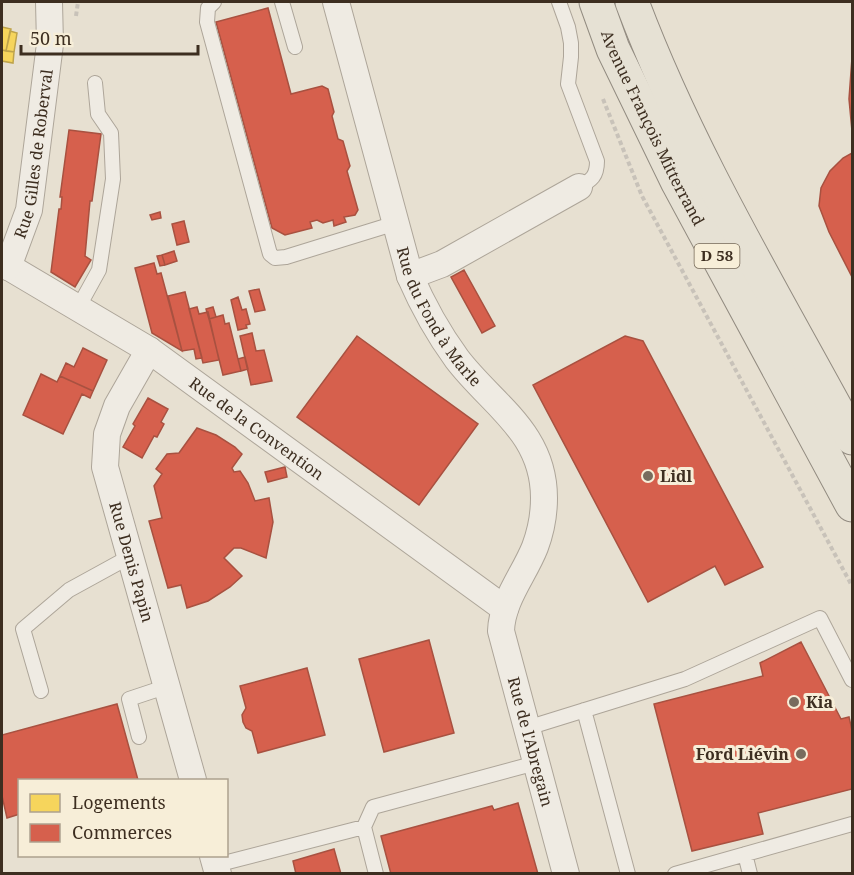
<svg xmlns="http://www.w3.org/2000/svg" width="854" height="875" viewBox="0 0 854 875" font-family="'Noto Serif',serif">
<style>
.homes{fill:#f6d55c;stroke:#bea34a;stroke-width:1.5}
.shops{fill:#d6604d;stroke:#a85140;stroke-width:1.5}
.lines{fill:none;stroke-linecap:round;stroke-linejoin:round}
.service-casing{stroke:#ada599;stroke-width:16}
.minor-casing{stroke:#ada599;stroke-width:28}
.primary-casing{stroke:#928b80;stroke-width:35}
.path{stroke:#c8c2b9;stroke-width:4;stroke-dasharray:4.5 3;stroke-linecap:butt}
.service{stroke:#efebe3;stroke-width:14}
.minor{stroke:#efebe3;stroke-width:26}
.primary{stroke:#e6e1d4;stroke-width:33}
.poi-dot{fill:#786c5e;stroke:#f7eed8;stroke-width:2}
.labels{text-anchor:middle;stroke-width:6;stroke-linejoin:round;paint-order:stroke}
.shield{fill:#f7eed8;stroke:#756857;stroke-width:1.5}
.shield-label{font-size:15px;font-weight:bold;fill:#3d2e20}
.street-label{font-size:16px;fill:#3d2e20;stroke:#f7eed8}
.poi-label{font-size:16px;font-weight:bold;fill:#3d2e20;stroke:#f7eed8;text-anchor:start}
</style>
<rect width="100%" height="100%" fill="#e7e0d1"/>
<path class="homes" d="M2 27 11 29 6 51 2 50Z
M10 31 17 33 14 52 6 51Z
M2 50 14 52 13 63 2 61Z"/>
<path class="shops" d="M268 8 291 94 322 86 328 89 334 112 332 116 338 139 343 141 350 166 347 171 358 210 355 215 344 217 346 222 334 226 333 220 323 223 317 220 310 222 312 228 285 235 272 228 216 22Z
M852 58V131L849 99Z
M69 130 101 134 92 201H90L85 256 91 260 75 287 51 272 59 209H61L62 197H60Z
M852 153V277L829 232 819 206 821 188 830 171 843 158Z
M160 212 161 218 152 220 150 215Z
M184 221 189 242 177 245 172 224Z
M174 251 177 261 165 265 162 255Z
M162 255 165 265 160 266 157 256Z
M154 263 157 274 161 273 182 351 152 333 135 268Z
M464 270 495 326 482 333 451 277Z
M259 289 265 310 255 312 249 291Z
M185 292 202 358 196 359 194 349 182 351 168 296Z
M238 297 242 310 246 309 250 324 246 325 247 328 238 330 231 300Z
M197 307 199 314 208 312 219 360 203 363 189 309Z
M213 307 216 317 209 319 206 309Z
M223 315 225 324 229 323 241 371 223 375 209 319Z
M252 333 256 351 264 350 272 381 251 385 240 336Z
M357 336 478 424 419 505 297 417Z
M625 336 643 341 763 567 725 585 715 566 648 602 533 385Z
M83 348 107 360 93 391 60 376 66 363 74 367Z
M245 357 248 369 241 371 238 359Z
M41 374 57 382 60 376 93 391 90 398 82 394 63 434 23 415Z
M148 398 168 409 161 422 164 424 157 437 154 436 142 458 123 447 135 426 133 424Z
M197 428 216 435 235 447 242 454 232 468 234 472 240 471 248 483 255 501 269 498 273 522 266 558 241 548H234L224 558 242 576 230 587 208 601 187 608 181 585 168 588 149 521 162 518 154 486 162 474 156 469 167 454 179 453Z
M285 467 287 477 268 482 265 472Z
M429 640 454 733 384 752 359 659Z
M801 642 841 719 849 717 852 730V789L758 813 763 834 692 851 654 704 763 676 760 663Z
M307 668 325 735 258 753 252 731 246 728 243 722 242 715 246 708 240 686Z
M117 704 138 780H20V814L7 818 2 796V735Z
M518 803 538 874H391L381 836 492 806 494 810Z
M334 849 341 874H296L293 861Z"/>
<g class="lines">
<g class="service-casing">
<path id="service" d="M214 2 208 8 207 22 270 254 275 258 286 257 396 223
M282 2 295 47
M559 2 568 27 571 43V57L568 84 597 161C597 176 592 180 579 187
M78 308 99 270 113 179 111 133 98 114 95 83
M41 691 23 629 69 590 131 556
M584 710 628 874
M527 728 685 679 820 618 852 680
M139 737 129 699 168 686
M745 854 750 874
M216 865 364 827
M376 874 364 827 373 807 536 763
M675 874 852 824"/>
</g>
<g class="minor-casing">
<g id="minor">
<path id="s1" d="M336 2 410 276C423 306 438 333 457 359 492 405 544 432 544 498 544 515 541 531 535 547 524 575 502 600 501 631L566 874"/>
<path id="s2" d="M2 263 149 350 505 609"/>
<path id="s3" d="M8 267 29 210 50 44 49 2"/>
<path d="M410 276 442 264 579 187"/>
<path id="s4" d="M149 350 117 406 107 434 105 467 193 780"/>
<path d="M213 856 218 874"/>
</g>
</g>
<g class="primary-casing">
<g id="primary">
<path id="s5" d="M596 2 613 49 678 183 852 505"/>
<path d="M632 2C689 154 775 295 852 438"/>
</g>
</g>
<path class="path" d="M76 16 78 2
M603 99 642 196 852 586"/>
<use href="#service" class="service"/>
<use href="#minor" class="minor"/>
<use href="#primary" class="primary"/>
</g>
<g class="poi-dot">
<circle cx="648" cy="476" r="6"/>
<circle cx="794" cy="702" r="6"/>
<circle cx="801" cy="754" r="6"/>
</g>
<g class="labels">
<rect class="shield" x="694.5" y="244" width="45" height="24" rx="4.5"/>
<g class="shield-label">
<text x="717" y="261">D 58</text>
</g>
<g class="street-label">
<text dy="6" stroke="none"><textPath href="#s5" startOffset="138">Avenue François Mitterrand</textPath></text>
<text dy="6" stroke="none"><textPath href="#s3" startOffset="117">Rue Gilles de Roberval</textPath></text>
<text dy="6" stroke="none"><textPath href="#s1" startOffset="333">Rue du Fond à Marle</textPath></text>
<text dy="6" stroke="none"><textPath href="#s2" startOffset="304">Rue de la Convention</textPath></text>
<text dy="6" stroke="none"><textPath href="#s4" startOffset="226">Rue Denis Papin</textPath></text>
<text dy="6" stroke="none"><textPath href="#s1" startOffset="804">Rue de l'Abregain</textPath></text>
</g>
<g class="poi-label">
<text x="660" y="482">Lidl</text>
<text x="806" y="708">Kia</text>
<text x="789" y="760" text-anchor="end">Ford Liévin</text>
</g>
</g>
<rect width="854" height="875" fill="none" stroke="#3d2e20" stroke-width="6"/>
<rect x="18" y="779" width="210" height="78" fill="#f7eed8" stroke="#ada18e" stroke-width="1.5"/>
<rect x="30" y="794" width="30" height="18" fill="#f6d55c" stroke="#ada18e" stroke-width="1.5"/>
<text x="72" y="809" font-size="18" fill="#3d2e20">Logements</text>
<rect x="30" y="824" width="30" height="18" fill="#d6604d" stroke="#ada18e" stroke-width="1.5"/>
<text x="72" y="839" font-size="18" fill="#3d2e20">Commerces</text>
<path d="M21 45v9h177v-9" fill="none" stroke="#3d2e20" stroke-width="3"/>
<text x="30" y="45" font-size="18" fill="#3d2e20" stroke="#f7eed8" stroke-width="4.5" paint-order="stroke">50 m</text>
</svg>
